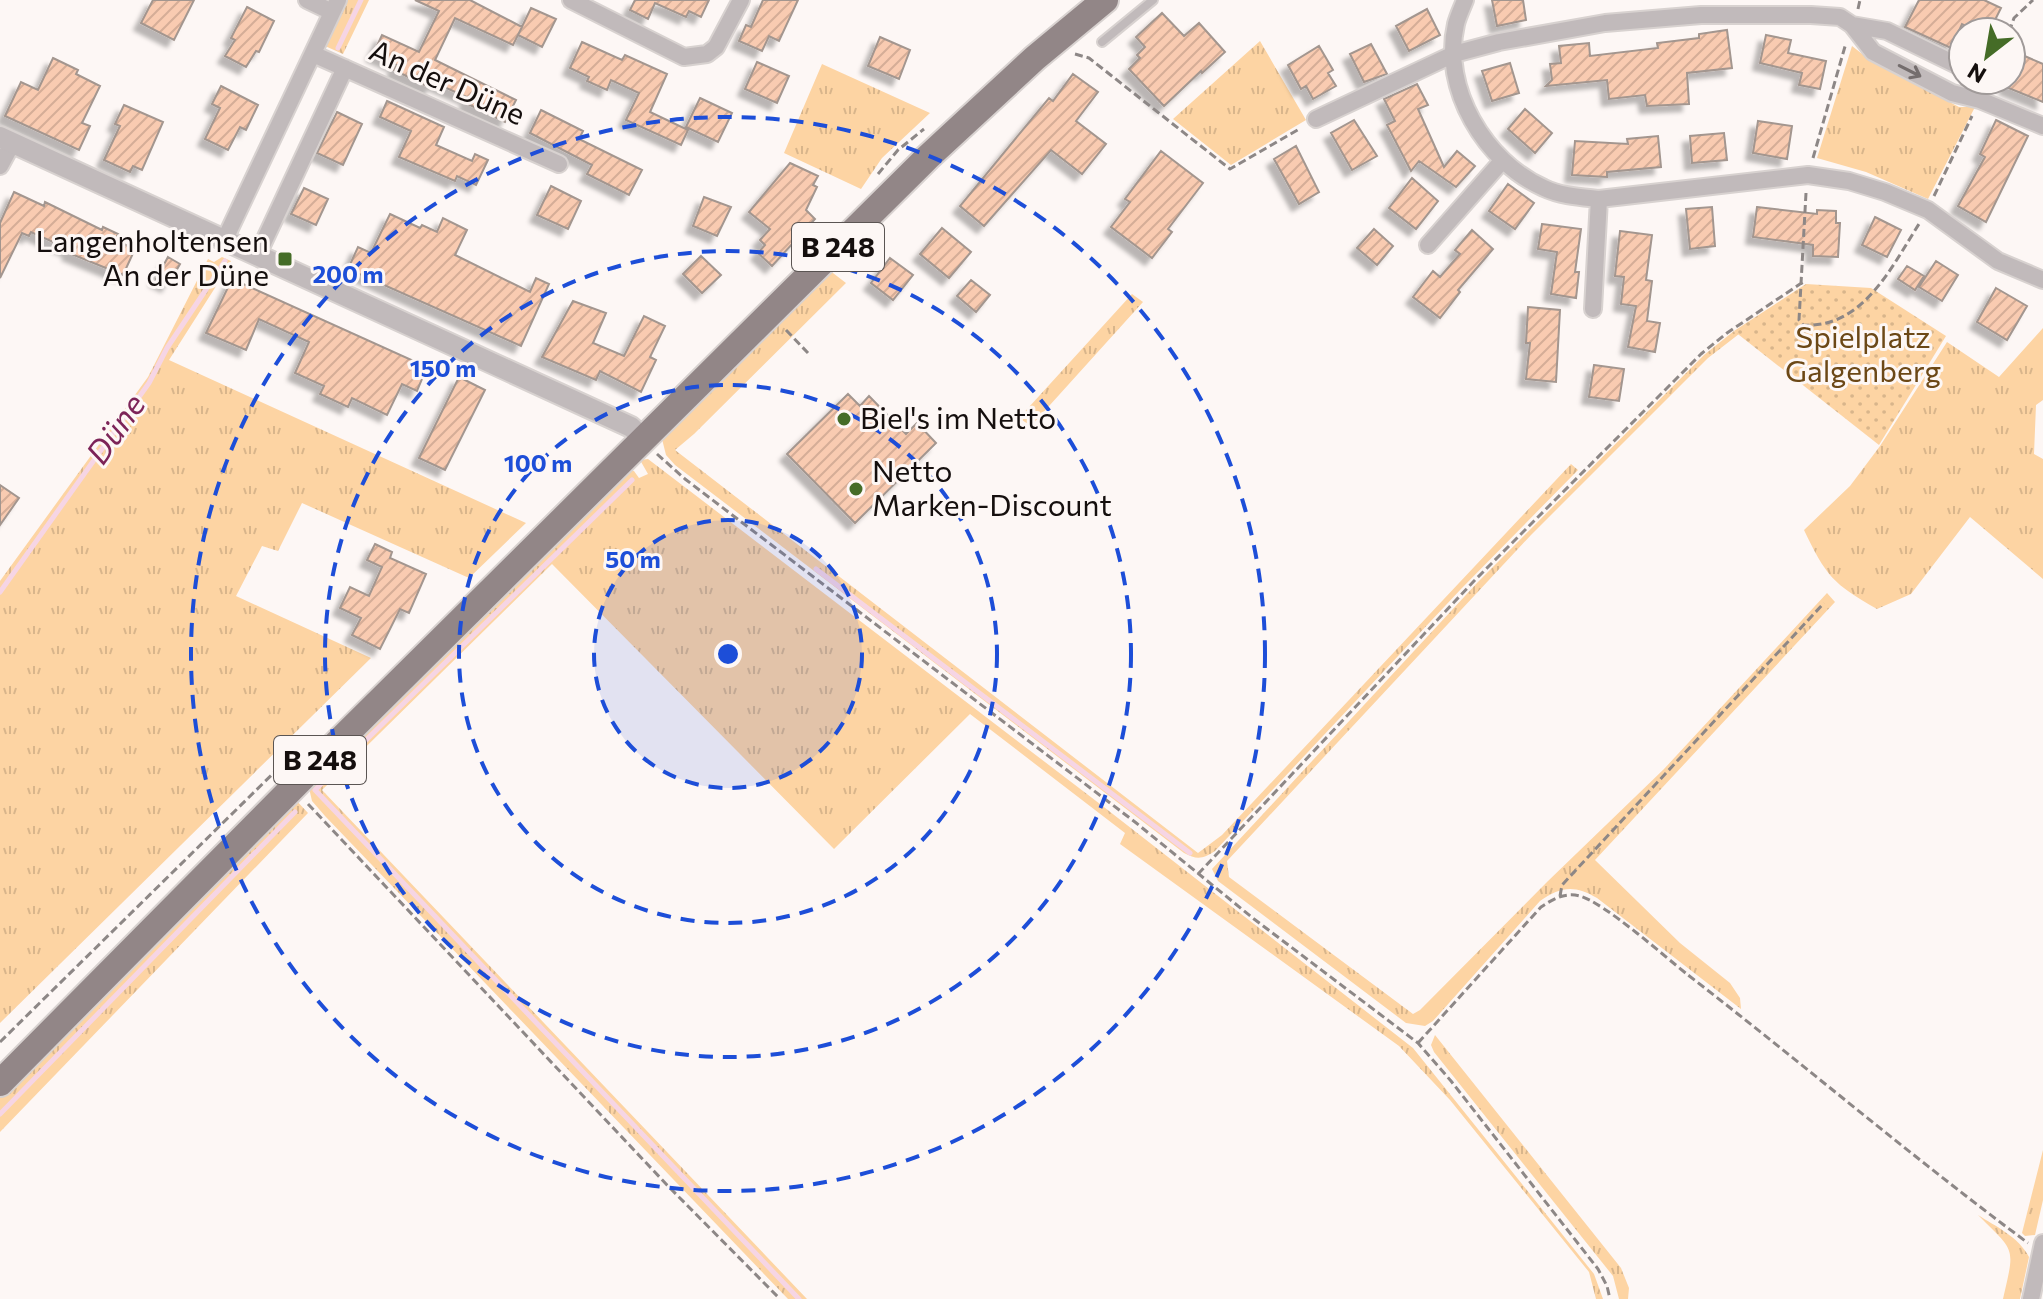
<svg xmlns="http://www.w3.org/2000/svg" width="2043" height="1299" viewBox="0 0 2043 1299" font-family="Commissioner,sans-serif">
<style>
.grass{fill:url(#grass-tufts)}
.park{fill:url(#park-dots)}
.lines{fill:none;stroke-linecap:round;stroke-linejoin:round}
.stream{stroke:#f6d5e4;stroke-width:5}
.building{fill:url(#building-hatch);stroke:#a3968f;stroke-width:2;filter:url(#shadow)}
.service-casing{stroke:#d8d2d0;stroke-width:12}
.minor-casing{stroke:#d8d2d0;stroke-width:20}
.tertiary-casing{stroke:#d8d2d0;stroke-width:24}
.primary-casing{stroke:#d8d2d0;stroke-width:30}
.path{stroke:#8d8786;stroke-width:3;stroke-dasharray:8 4;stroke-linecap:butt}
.service{stroke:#c1babb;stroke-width:8}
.minor{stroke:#c1babb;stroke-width:16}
.tertiary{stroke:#c1babb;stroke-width:20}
.primary{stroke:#928687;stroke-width:26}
.oneway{stroke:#746d6d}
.ring{fill:none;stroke:#1d4ed8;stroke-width:4;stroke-dasharray:14 10}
.poi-dot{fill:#456c27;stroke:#fdf7f5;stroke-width:3}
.labels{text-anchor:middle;stroke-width:6;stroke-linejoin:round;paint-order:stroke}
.shield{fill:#fdf7f5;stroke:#5b5553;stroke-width:2}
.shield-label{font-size:28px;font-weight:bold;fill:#150f0e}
.street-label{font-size:30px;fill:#150f0e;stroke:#fdf7f5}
.poi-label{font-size:30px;fill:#150f0e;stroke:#fdf7f5;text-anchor:start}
.park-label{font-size:30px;fill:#6c4816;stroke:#fdf7f5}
.water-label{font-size:32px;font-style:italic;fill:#7d2458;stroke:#fdf7f5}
.centre{fill:#1d4ed8;stroke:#fdf7f5;stroke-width:4}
.ring-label{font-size:24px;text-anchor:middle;font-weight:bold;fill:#1d4ed8;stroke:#fdf7f5;stroke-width:6;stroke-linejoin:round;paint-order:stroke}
</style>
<defs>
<pattern id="grass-tufts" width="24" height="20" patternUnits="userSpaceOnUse" patternTransform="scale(2)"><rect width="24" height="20" fill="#fdd4a3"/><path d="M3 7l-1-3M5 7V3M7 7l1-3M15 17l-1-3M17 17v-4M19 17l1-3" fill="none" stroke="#d8b58b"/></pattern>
<pattern id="park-dots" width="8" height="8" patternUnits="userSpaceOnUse" patternTransform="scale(2)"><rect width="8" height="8" fill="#fdd4a3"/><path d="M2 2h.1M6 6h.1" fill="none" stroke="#d8b58b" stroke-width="1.8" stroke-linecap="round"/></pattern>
<pattern id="building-hatch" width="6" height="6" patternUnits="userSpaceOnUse" patternTransform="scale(2)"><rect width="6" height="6" fill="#f9cbb1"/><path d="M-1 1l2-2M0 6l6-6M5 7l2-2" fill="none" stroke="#d5ad97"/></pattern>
<filter id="shadow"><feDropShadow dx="-7" dy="7" stdDeviation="2" flood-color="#0004"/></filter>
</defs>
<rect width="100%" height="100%" fill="#fdf7f5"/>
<path class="grass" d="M346 0H369L343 54 325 46Z
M1260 41 1306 120 1231 165 1173 119Z
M1852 46 1870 60 1959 107H1975L1928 199 1866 172 1817 158Z
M822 64 930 113 882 158 861 189 784 153Z
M222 257 231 261 227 269 169 360 526 523 469 578 302 503 278 551 262 546 236 596 371 658 0 1023V581L148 377 208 259 214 262Z
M829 270 846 283 694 434 675 450 1198 853 1222 835 1571 464 1578 470 1461 589 1215 851C1203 859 1197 860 1184 853L675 465 666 455 662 439Z
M1132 294 1143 302 1031 426 1019 418Z
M2043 328V400L2036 405 2034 454 2043 459V579L1970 517 1911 594 1877 609C1833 584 1826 576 1804 530L1850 486 1880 446 1947 342 1999 377Z
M1734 331 1739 334 1708 358 1531 535 1227 861 1229 877 1413 1014 1420 1010 1548 881 1664 769 1827 593 1835 602 1595 860 1680 943 1730 983 1740 998 1741 1009 1597 898C1575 885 1561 886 1540 901L1433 1021 1425 1026 1406 1023 1218 881 1212 869 1477 583 1704 355Z
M648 459 1100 804 1413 1048 1594 1274 1603 1299H1596L1589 1272 1450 1100 1399 1046 1120 844 1125 833 970 714 834 849 552 564 322 790 807 1299H788L325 816 312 801 309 788 627 469 634 471 639 478 648 474 640 460Z
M294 798 308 813 0 1132V1096Z
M1435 1035 1621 1268 1629 1288 1628 1299H1619L1613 1276 1434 1052 1431 1045Z
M2043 1150V1200L2035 1235 2025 1236 2022 1233Z
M1978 1215C1995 1226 2019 1237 2029 1257L2020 1299H2003C2015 1246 2016 1253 1978 1215Z"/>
<path class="park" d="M1806 284 1871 288 1946 336 1879 445 1734 331Z"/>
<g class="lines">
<path class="stream" d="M338 48 361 0
M632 480 315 790 799 1299
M816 569 1190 853
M0 592 149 383 167 348 225 261
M0 1114 295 812"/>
</g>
<path class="building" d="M153 0H194L174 40 141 23Z
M415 0H470L522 27 513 45 455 18 435 60 516 100 505 122 466 103 469 98 433 82 431 88 394 70 397 65 373 54 382 35 419 52 439 11Z
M635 0H709L701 17 689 11 686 17 655 3 648 19 630 10Z
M763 0H798L779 41 769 36 762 51 739 41 746 25 751 27Z
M1492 0H1523L1526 20 1497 26Z
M1919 0H1984L2001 8 1989 32H1978L1962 24 1951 48 1905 27Z
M247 7 274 21 259 52 256 51 246 67 225 56 235 40 231 38Z
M531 8 556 19 542 47 518 35Z
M1427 9 1440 35 1409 51 1396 26Z
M1162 13 1184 36 1199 23 1225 52 1202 73 1201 71 1164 106 1129 69 1140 58 1137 55 1145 47 1136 37Z
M1727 30 1732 68 1687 73 1689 104 1647 106 1645 95 1609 99 1607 80 1546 86 1552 80 1550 64 1561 63 1559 46 1589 43 1590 56 1658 48 1657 43 1699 38V34Z
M1766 35 1791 40 1788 53 1826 61 1820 89 1799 85 1802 73 1760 63Z
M880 37 910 50 899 79 868 66Z
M582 42 622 60 625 55 667 74 650 112 688 130 681 145 626 120 639 93 611 80 607 90 587 81 589 77 570 68Z
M1371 44 1387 74 1364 82 1350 54Z
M1319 46 1333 70 1328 73 1336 86 1313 99 1306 86 1301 89 1288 65Z
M2020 54 2043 64V102L2006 87Z
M53 58 78 70 76 74 100 86 82 123 90 126 79 150 5 116 21 82 38 90Z
M757 62 789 76 777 103 745 89Z
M1510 63 1519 93 1492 101 1482 71Z
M1073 74 1098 92 1076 121 1106 144 1082 174 1051 150 984 226 960 206 1049 98 1053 101Z
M1417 84 1428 105 1418 109 1444 167 1457 151 1475 166 1456 187 1419 161 1411 171 1387 125 1395 121 1384 99Z
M221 86 258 105 246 130 240 127 228 150 205 139 220 108 212 104Z
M700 98 732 113 718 142 686 127Z
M387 101 444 127 436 145 472 161 475 154 488 160 476 185 457 176 455 181 399 157 411 131 380 117Z
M124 105 163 122 142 170 133 166 130 172 104 160 120 126 115 124Z
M1525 109 1552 133 1535 153 1508 129Z
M541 110 583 131 579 139 642 170 629 195 587 174 592 165 530 133Z
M337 112 362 124 343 165 317 153Z
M1354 120 1377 156 1352 170 1331 133Z
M1996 120 2028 136 1986 222 1958 206 1985 157 1980 154Z
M1758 121 1792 126 1787 159 1753 153Z
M1724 133 1727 160 1692 163 1690 136Z
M1658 136 1661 167 1607 172V177L1572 175 1575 141 1628 144 1627 139Z
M1296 146 1319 192 1299 204 1274 159Z
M1161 151 1203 183 1168 229 1172 232 1152 258 1111 227 1130 202 1125 199Z
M790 163 818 176 813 185 817 187 806 210 815 219 772 266 758 253 765 245 760 240 770 229 749 212Z
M1412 178 1438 201 1416 229 1389 208Z
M1508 184 1534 203 1515 229 1489 211Z
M551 186 581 201 568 229 537 215Z
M304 188 328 199 316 225 291 214Z
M14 192 44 206 45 202 102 230 103 227 118 234 115 240 135 249 123 275 69 253 71 250 31 232 29 236 22 233 0 278V223Z
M704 197 731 207 717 236 693 226Z
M1712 207 1715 246 1690 249 1686 209Z
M1757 207 1817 214V210L1836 211V223H1840L1838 257 1813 256V245L1753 237Z
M390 214 420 228 422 225 437 232 443 218 467 230 455 255 530 292 536 278 549 284 521 346 348 269 358 247 371 253Z
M1875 217 1901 230 1887 257 1862 245Z
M1542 224 1581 229 1575 272H1579L1576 298 1551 294 1557 252 1538 249Z
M942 228 971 252 949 278 920 254Z
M1374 229 1393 246 1377 265 1357 248Z
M1472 230 1493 249 1458 290 1460 292 1440 318 1413 297 1433 271 1440 277 1460 254 1455 250Z
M1620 231 1652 235 1646 280 1652 281 1647 321 1660 323 1655 352 1628 347 1636 306 1621 304 1624 277 1615 276Z
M701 256 721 275 702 293 683 274Z
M168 257 180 264 168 285 156 279Z
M890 258 913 275 893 300 871 283Z
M1936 261 1958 275 1942 301 1919 287Z
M1907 266 1924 276 1915 290 1898 279Z
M232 279 427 367 417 391 402 384 387 415 352 398 348 407 320 394 324 386 295 373 309 342 259 319 246 350 206 333Z
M971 280 990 295 976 312 957 296Z
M1996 288 2027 306 2007 340 1977 322Z
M573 301 606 313 593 343 624 356 644 316 665 326 650 357 656 360 641 392 600 371 596 380 542 357Z
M1528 307 1560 310 1556 382 1526 379 1530 343H1526Z
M1594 365 1624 369 1619 401 1589 397Z
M459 377 485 390 445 470 419 458Z
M848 394 860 406 869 396 906 434 917 423 936 443 855 523 787 454Z
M0 485 19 498 0 525Z
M375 544 392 552 390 558 426 574 409 613 400 609 380 649 352 635 361 618 340 608 350 587 369 596 382 567 367 560Z"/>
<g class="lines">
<g class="service-casing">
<path id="service" d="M1102 42 1153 0"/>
</g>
<g class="minor-casing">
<path id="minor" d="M307 0 332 12
M571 0 684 57 707 54 716 47 741 0
M1465 0C1462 8 1458 16 1456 24 1441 88 1485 162 1544 188 1561 196 1580 197 1599 199L1808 175 1849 181 1885 192 1928 210 1998 261 2043 280
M1852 25 1887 31 1963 68
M313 54 559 164
M1970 80 1980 100
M1316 119 1454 54 1499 42 1605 23 1701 15H1811L1840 17 1852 25 1873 52 1952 93 1980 100 2043 126
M0 166 13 142
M225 239 338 0
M1428 245 1502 161
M258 254 345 68
M1593 309 1599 199
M2031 1299 2043 1243"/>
</g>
<g class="tertiary-casing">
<path id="tertiary" d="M0 137 631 427 643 438"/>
</g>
<g class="primary-casing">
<path id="primary" d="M0 1083 321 759 928 157 1035 58 1105 0"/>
</g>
<path class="path" d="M1858 9 1860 0
M2009 32 2014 18 2033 0
M1075 54 1089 58 1230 169 1301 128
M1813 158 1846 43
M878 174 898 150 924 129
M1806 193 1799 320 1803 325C1863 329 1892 266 1919 224
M1934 196 1972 116
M786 330 808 353
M657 454 685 479 1135 822 1254 919 1418 1043 1451 1081 1598 1269 1607 1286 1610 1299
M308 804 667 1185 780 1299
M1198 874 1474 581 1701 354 1727 333 1803 282
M1560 896 1562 885 1824 603
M0 1042 300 747
M1418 1043 1541 907C1553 899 1565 892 1580 896 1606 904 1664 956 1688 975 1802 1063 1912 1157 2028 1243"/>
<use href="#service" class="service"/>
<use href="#minor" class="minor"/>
<use href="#tertiary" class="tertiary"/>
<use href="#primary" class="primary"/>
</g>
<defs><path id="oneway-shaft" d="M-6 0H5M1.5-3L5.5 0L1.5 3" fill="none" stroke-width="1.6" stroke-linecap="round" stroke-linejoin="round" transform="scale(2)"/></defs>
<use class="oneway" href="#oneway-shaft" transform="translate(1910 71) rotate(27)"/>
<circle cx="728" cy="654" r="134" fill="#1d4ed8" fill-opacity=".12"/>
<g class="ring">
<circle cx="728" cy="654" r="134"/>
<circle cx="728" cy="654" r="269"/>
<circle cx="728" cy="654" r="403"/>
<circle cx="728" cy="654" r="537"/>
</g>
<g class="poi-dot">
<rect x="277" y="251" width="16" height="16" rx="4"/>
<circle cx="844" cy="419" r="8"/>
<circle cx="856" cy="489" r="8"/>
</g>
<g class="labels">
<g class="shield">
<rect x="792" y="223" width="92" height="48" rx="6"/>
<rect x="274" y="736" width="92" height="48" rx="6"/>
</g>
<g class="shield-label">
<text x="838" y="257">B 248</text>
<text x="320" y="770">B 248</text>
</g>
<g class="street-label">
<text transform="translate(447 83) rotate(24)" y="10">An der Düne</text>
</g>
<g class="poi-label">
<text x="269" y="252" text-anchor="end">Langenholtensen<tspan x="269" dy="34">An der Düne</tspan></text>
<text x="860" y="429">Biel's im Netto</text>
<text x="872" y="482">Netto<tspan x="872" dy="34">Marken-Discount</tspan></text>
</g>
<g class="park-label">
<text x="1863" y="348">Spielplatz<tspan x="1863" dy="34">Galgenberg</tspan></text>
</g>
<g class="water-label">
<text transform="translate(116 429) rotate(-55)" y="11">Düne</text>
</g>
</g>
<circle cx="728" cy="654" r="12" class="centre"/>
<g class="ring-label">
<text x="348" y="283">200 m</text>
<text x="443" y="377">150 m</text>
<text x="538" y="472">100 m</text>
<text x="633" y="568">50 m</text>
</g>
<g transform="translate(1987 56) rotate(211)"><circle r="38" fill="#fdf7f5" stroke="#a09a99" stroke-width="2"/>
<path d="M0-6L14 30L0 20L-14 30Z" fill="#456c27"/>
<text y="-12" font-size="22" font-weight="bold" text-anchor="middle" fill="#150f0e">N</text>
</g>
</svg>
